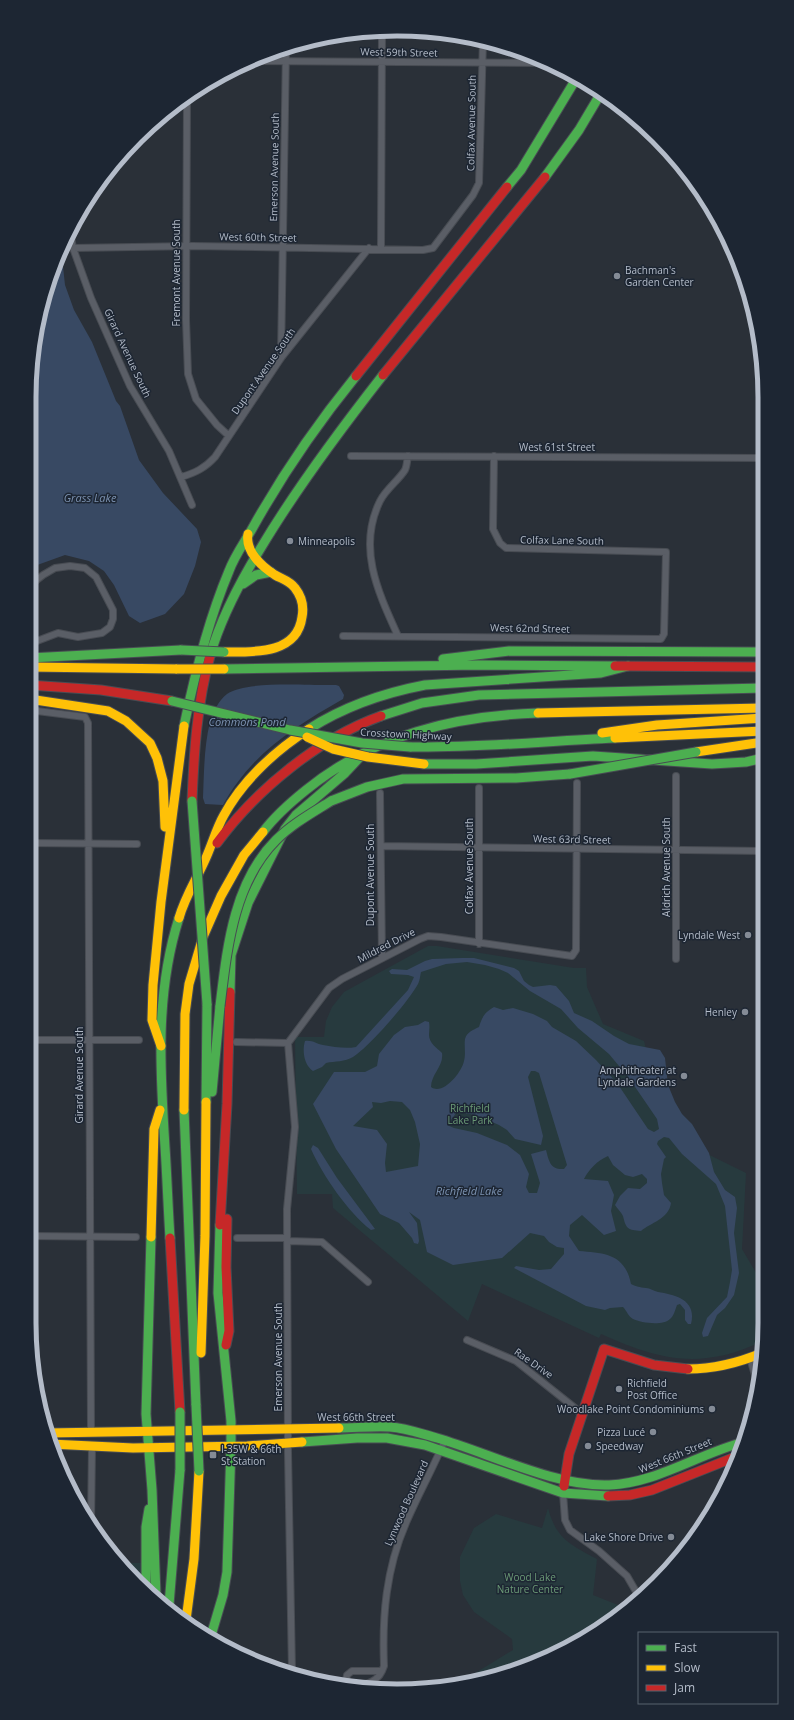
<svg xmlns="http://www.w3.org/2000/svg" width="794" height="1720" viewBox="0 0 794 1720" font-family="'Open Sans',sans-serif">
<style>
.green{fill:#273a3e}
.water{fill:#384963;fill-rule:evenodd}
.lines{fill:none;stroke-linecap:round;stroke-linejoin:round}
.street-casing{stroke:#484c53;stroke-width:8}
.fast-casing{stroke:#484c53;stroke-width:11}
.slow-casing{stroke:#484c53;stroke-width:11}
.jam-casing{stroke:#484c53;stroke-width:11}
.street{stroke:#5a5e66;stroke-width:6}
.fast{stroke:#4caf50;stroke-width:9}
.slow{stroke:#ffc107;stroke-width:9}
.jam{stroke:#c62828;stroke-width:9}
.fast-bridge-casing{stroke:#474c53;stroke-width:11;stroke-linecap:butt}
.slow-bridge-casing{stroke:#474c53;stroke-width:11;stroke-linecap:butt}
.fast-bridge{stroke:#4caf50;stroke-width:9}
.slow-bridge{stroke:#ffc107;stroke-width:9}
.poi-dot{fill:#848b96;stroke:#1d2633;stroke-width:1.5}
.labels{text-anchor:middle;stroke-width:3;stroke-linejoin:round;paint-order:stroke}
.street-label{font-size:10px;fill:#b4bcc9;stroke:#1d2633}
.poi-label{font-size:10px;fill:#b4bcc9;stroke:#1d2633;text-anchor:end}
.park-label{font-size:10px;fill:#6b9a76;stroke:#1d2633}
.water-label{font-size:11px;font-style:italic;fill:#7c92b1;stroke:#1d2633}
.rim{fill:none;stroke:#b4bcc9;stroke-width:5}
</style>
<rect width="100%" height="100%" fill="#2a3038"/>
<path class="green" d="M428 946H437L574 968H586L587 987 603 1024 644 1041 667 1134 746 1173 742 1249 765 1288 763 1341C702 1370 661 1361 601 1334L599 1338 482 1284 468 1321 333 1208 332 1194H297L295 1037H324L326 1021 332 1007 344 992Z
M548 1508C556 1539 571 1545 597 1559L593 1595 623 1607 581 1642 515 1672 454 1686 513 1650 512 1639 474 1612 463 1595 460 1581V1557L474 1528 496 1514 542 1528Z
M118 1563H141V1583L120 1565Z"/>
<path class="water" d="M61 248 65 285 74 310 92 342 116 401 120 406 139 460 163 493 197 529 201 542 195 566 184 594 165 614 140 623 129 616 114 585 104 571 89 561 65 555 29 568V397L36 325 57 256Z
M336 685 339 686 344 695 343 699C294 727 251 754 223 805L205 804 203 798C204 773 204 746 210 722 213 712 219 700 227 694 246 680 311 686 336 685Z
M462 958H474L514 968 519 971 524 981 529 985 533 987 550 985 556 986 569 1001 574 1013 592 1021 614 1036 629 1044 660 1050 665 1058 668 1085 675 1102 682 1114 692 1124 709 1153 714 1172 725 1190 735 1197 737 1208 734 1233 739 1273 734 1295 725 1308 717 1315 708 1336 703 1337 702 1333 707 1318 727 1297 730 1282 732 1270 725 1206 716 1184 682 1154 669 1138 664 1137 658 1141 657 1144 666 1157 664 1159 661 1174 662 1183 664 1195 671 1203C669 1219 650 1223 641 1231 628 1230 626 1229 623 1216 621 1212 617 1208 615 1205L620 1196 628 1188 640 1189 647 1183V1179L642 1174 633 1177 625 1175 613 1165 608 1156C597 1161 589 1169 584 1179L608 1181 614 1195 611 1211 616 1231 604 1235 582 1215 570 1225 569 1236 579 1251C605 1253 625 1254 631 1284 637 1287 639 1287 646 1288 650 1288 654 1291 658 1292 676 1295 697 1300 691 1324H688L685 1320V1310L680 1304 677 1305C675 1310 674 1316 670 1319 663 1326 641 1323 633 1319 628 1316 627 1311 623 1307L610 1308 605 1310 586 1306 514 1268 516 1266 539 1270 551 1269 564 1254V1248L557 1247 549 1242 544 1236 530 1233 502 1258 453 1265 427 1252 420 1220 409 1212 417 1223 419 1241 418 1244 414 1243 412 1238 399 1223 380 1214 336 1149 313 1104 334 1072H365L377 1066 379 1054 394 1035 405 1027 418 1025 425 1021 429 1022C430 1027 429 1031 429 1035 429 1043 437 1048 442 1053 444 1066 431 1074 431 1087 443 1096 462 1072 464 1061 466 1054 464 1046 465 1039 467 1032 473 1030 479 1027 482 1017 485 1012 494 1007L503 1010 513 1008 533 1014 547 1021 552 1027 576 1041 596 1060 617 1083 648 1129 654 1132 659 1129 657 1119 629 1078 609 1054 578 1028 561 1009 530 991 508 973 499 969 485 965 467 962 446 964 421 972C420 976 420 980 418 984 409 1001 369 1047 353 1057 345 1062 335 1061 326 1063L322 1067 313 1071C304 1065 302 1051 305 1041 313 1040 316 1044 323 1045 334 1047 346 1049 356 1047L408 990 414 977 408 975 391 974 389 971 392 969 407 970 425 961 432 959ZM531 1071H535L539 1073 567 1165 564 1169C550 1170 549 1161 546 1150L531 1154 540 1183 537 1193H529L526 1187 529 1174 520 1155 507 1145 477 1133 454 1128 447 1125 457 1112 476 1115 499 1125 507 1130 515 1139 541 1145 543 1136 528 1077ZM390 1101 402 1102 410 1110 415 1122 420 1144 418 1166 386 1172 385 1163 387 1144 377 1130 353 1126 373 1107 372 1102 381 1103Z
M313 1145 318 1148 337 1178 375 1229 371 1230C348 1212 323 1176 311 1149Z"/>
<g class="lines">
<g class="street-casing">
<path id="street" d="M249 61 548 63
M187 96 186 320 188 374 196 399 217 425 229 436
M70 232 73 248 91 298 130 386 169 451 192 505
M73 248 193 246 423 250 433 248 473 195 479 183 483 40
M381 248 382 30
M281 358 286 48
M351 456 762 458
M181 477C195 473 205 468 215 457L281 358 369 248
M343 636 661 639 664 634 666 552 506 548 500 543 493 529 494 456
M398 636C378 592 357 548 380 501 386 489 398 481 405 470 407 466 407 460 408 456
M29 644 58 633 78 637 102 633 110 627 113 619V610L96 577 85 568 70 566 55 568 43 575 29 586
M29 710 85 717 88 723 91 1433
M676 776V959
M380 793 382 958
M29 843 137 844
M381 846 763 851
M479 944V788
M29 1040H139
M236 1042 288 1043
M288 1043 295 1127 287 1209 288 1452 292 1671
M288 1043 329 988 342 979 420 939 428 936 441 937 572 956 576 950 577 783
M29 1236 136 1237
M237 1238H287
M287 1241 322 1242 368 1282
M467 1340 516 1361 575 1408 582 1416
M750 1358 759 1389
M563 1493 565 1520 570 1530 599 1551 627 1576 638 1595
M91 1525 92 1446
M382 1671C376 1684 358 1689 346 1681L347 1675 352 1671H382L384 1666C382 1616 386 1569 406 1523 418 1495 433 1468 445 1440"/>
</g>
<g class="fast-casing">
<path id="fast" d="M545 177 579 130 601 93
M507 187 521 170 576 79
M243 584 256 575 271 572
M210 656C221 617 241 580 262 546 298 486 340 430 383 375
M29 658 181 650
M443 659 509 651 763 652
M224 669 478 665 615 666
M381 716 422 703 479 695 763 688
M184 726C195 673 208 621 229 571 234 557 244 543 252 529 282 475 317 424 356 376
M309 729C345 706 383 693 425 685L601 673 628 666
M410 747C478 748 546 741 615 738
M424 764H476L593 756 712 764 746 762 763 758
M331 801 367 787 403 779 516 778 570 774
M263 832C275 816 291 802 306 790 374 735 453 716 538 713
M230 992 231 955 248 903 285 829 296 815 345 773 359 758
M212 1092 220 1006
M206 1102 207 1004
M184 1110 196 1405
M151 1237 146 1414 152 1490 156 1595
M170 1238C168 1207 167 1177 165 1147 160 1070 155 993 179 918
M339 1428C355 1428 373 1426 390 1427 406 1428 422 1434 437 1438 489 1453 556 1487 609 1485 657 1483 698 1454 744 1442
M302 1442 357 1438H387L425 1445 563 1493 608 1496
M146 1587V1527L149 1509
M169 1605 180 1470
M210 1639 223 1595 227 1572 231 1446V1421L218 1293 220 1225"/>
</g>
<g class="slow-casing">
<path id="slow" d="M224 652C253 652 297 655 302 617 304 607 302 597 295 588 290 581 282 579 275 575 261 566 245 551 248 534
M29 667 177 669
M29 699 108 711 126 721 150 743 157 758 163 781 165 827
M538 713 763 708
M602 733 657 725 763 718
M615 738 763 731
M696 752 763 742
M179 918C185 897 196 880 205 860 212 845 216 829 224 815 243 780 276 750 309 729
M161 1046 152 1020 153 985 161 902 184 726
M184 1110 185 1014 189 984 203 937 221 896 244 855 263 832
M151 1237 154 1129 160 1110
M201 1353 205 1236 206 1102
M688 1369C714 1369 738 1363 762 1353
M47 1433 339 1428
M50 1444 133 1448 247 1446 302 1442
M186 1620 194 1559 199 1471"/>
</g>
<g class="jam-casing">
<path id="jam" d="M383 375 545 177
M356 376 507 187
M615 666 763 667
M29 685 101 690 172 701
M192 801C194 752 197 703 210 656
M217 843C256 790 319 738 381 716
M220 1225 227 1104 230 992
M170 1238 180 1412
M226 1345 229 1331 226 1267 227 1219
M564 1486 569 1454 604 1349 654 1365 688 1369
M608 1496 630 1495 652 1490 740 1455"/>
</g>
<use href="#street" class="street"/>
<use href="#fast" class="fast"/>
<use href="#slow" class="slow"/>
<use href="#jam" class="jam"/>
<g class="fast-bridge-casing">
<path id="fast-bridge" d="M181 650 224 652
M172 701 290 730 362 743 410 747
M570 774 696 752
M192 801 207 1004
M220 1006C227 949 233 883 276 840 292 824 312 813 331 801
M196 1405 199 1471
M180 1412V1470"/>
</g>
<g class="slow-bridge-casing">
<path id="slow-bridge" d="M177 669H224
M307 737 333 749 368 757 424 764"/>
</g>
<use href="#fast-bridge" class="fast-bridge"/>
<use href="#slow-bridge" class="slow-bridge"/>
</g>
<g class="poi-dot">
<circle cx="617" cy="276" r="4"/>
<circle cx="290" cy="541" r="4"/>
<circle cx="748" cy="935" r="4"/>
<circle cx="745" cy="1012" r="4"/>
<circle cx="684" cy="1076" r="4"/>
<circle cx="619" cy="1389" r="4"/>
<circle cx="712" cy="1409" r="4"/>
<circle cx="653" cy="1432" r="4"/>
<circle cx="588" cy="1446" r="4"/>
<rect x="209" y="1451" width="8" height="8" rx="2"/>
<circle cx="671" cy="1537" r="4"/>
</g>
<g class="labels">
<g class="street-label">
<text transform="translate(399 52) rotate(1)" y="4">West 59th Street</text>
<text transform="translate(471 123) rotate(-89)" y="4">Colfax Avenue South</text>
<text transform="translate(274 167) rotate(-89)" y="4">Emerson Avenue South</text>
<text transform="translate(258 237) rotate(1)" y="4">West 60th Street</text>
<text transform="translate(176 273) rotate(-90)" y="4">Fremont Avenue South</text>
<text transform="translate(128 353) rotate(65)" y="4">Girard Avenue South</text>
<text transform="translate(263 371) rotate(-55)" y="4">Dupont Avenue South</text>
<text x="557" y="451">West 61st Street</text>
<text transform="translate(562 540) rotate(1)" y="4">Colfax Lane South</text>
<text transform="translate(530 628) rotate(1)" y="4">West 62nd Street</text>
<text transform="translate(406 734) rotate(3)" y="4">Crosstown Highway</text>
<text transform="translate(572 839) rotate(1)" y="4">West 63rd Street</text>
<text transform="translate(469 866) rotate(-90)" y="4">Colfax Avenue South</text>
<text transform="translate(666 867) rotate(-90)" y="4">Aldrich Avenue South</text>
<text transform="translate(370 875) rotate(-90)" y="4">Dupont Avenue South</text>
<text transform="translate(386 945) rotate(-27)" y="4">Mildred Drive</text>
<text transform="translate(79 1075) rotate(-90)" y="4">Girard Avenue South</text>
<text transform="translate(278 1357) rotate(-90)" y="4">Emerson Avenue South</text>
<text transform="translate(534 1363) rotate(35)" y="4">Rae Drive</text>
<text x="356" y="1421">West 66th Street</text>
<text transform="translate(675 1455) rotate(-22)" y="4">West 66th Street</text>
<text transform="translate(406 1503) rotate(-66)" y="4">Lynwood Boulevard</text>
</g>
<g class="poi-label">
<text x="625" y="274" text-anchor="start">Bachman's<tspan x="625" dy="12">Garden Center</tspan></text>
<text x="298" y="545" text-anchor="start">Minneapolis</text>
<text x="740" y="939">Lyndale West</text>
<text x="737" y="1016">Henley</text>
<text x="676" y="1074">Amphitheater at<tspan x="676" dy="12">Lyndale Gardens</tspan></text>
<text x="627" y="1387" text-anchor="start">Richfield<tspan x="627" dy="12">Post Office</tspan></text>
<text x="704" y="1413">Woodlake Point Condominiums</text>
<text x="645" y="1436">Pizza Lucé</text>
<text x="596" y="1450" text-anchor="start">Speedway</text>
<text x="221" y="1453" text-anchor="start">I-35W &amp; 66th<tspan x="221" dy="12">St Station</tspan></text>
<text x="663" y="1541">Lake Shore Drive</text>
</g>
<g class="park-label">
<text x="470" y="1112">Richfield<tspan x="470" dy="12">Lake Park</tspan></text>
<text x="530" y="1581">Wood Lake<tspan x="530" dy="12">Nature Center</tspan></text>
</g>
<g class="water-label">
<text x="90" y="502">Grass Lake</text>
<text x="247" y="726">Commons Pond</text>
<text x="469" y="1195">Richfield Lake</text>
</g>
</g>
<path d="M0 0H794V1720H0ZM397 36H397A361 361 0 0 1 758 397V1323A361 361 0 0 1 397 1684H397A361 361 0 0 1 36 1323V397A361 361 0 0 1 397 36Z" fill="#1d2633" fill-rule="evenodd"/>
<path class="rim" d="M397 36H397A361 361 0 0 1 758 397V1323A361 361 0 0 1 397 1684H397A361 361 0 0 1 36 1323V397A361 361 0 0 1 397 36Z"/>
<rect x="638" y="1632" width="140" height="72" fill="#1d2633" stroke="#59626f"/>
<rect x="646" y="1645" width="20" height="6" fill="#4caf50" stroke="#59626f"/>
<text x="674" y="1652" font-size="12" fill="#b4bcc9">Fast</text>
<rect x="646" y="1665" width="20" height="6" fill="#ffc107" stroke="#59626f"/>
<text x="674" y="1672" font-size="12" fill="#b4bcc9">Slow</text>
<rect x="646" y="1685" width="20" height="6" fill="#c62828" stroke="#59626f"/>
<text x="674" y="1692" font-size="12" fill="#b4bcc9">Jam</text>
</svg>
